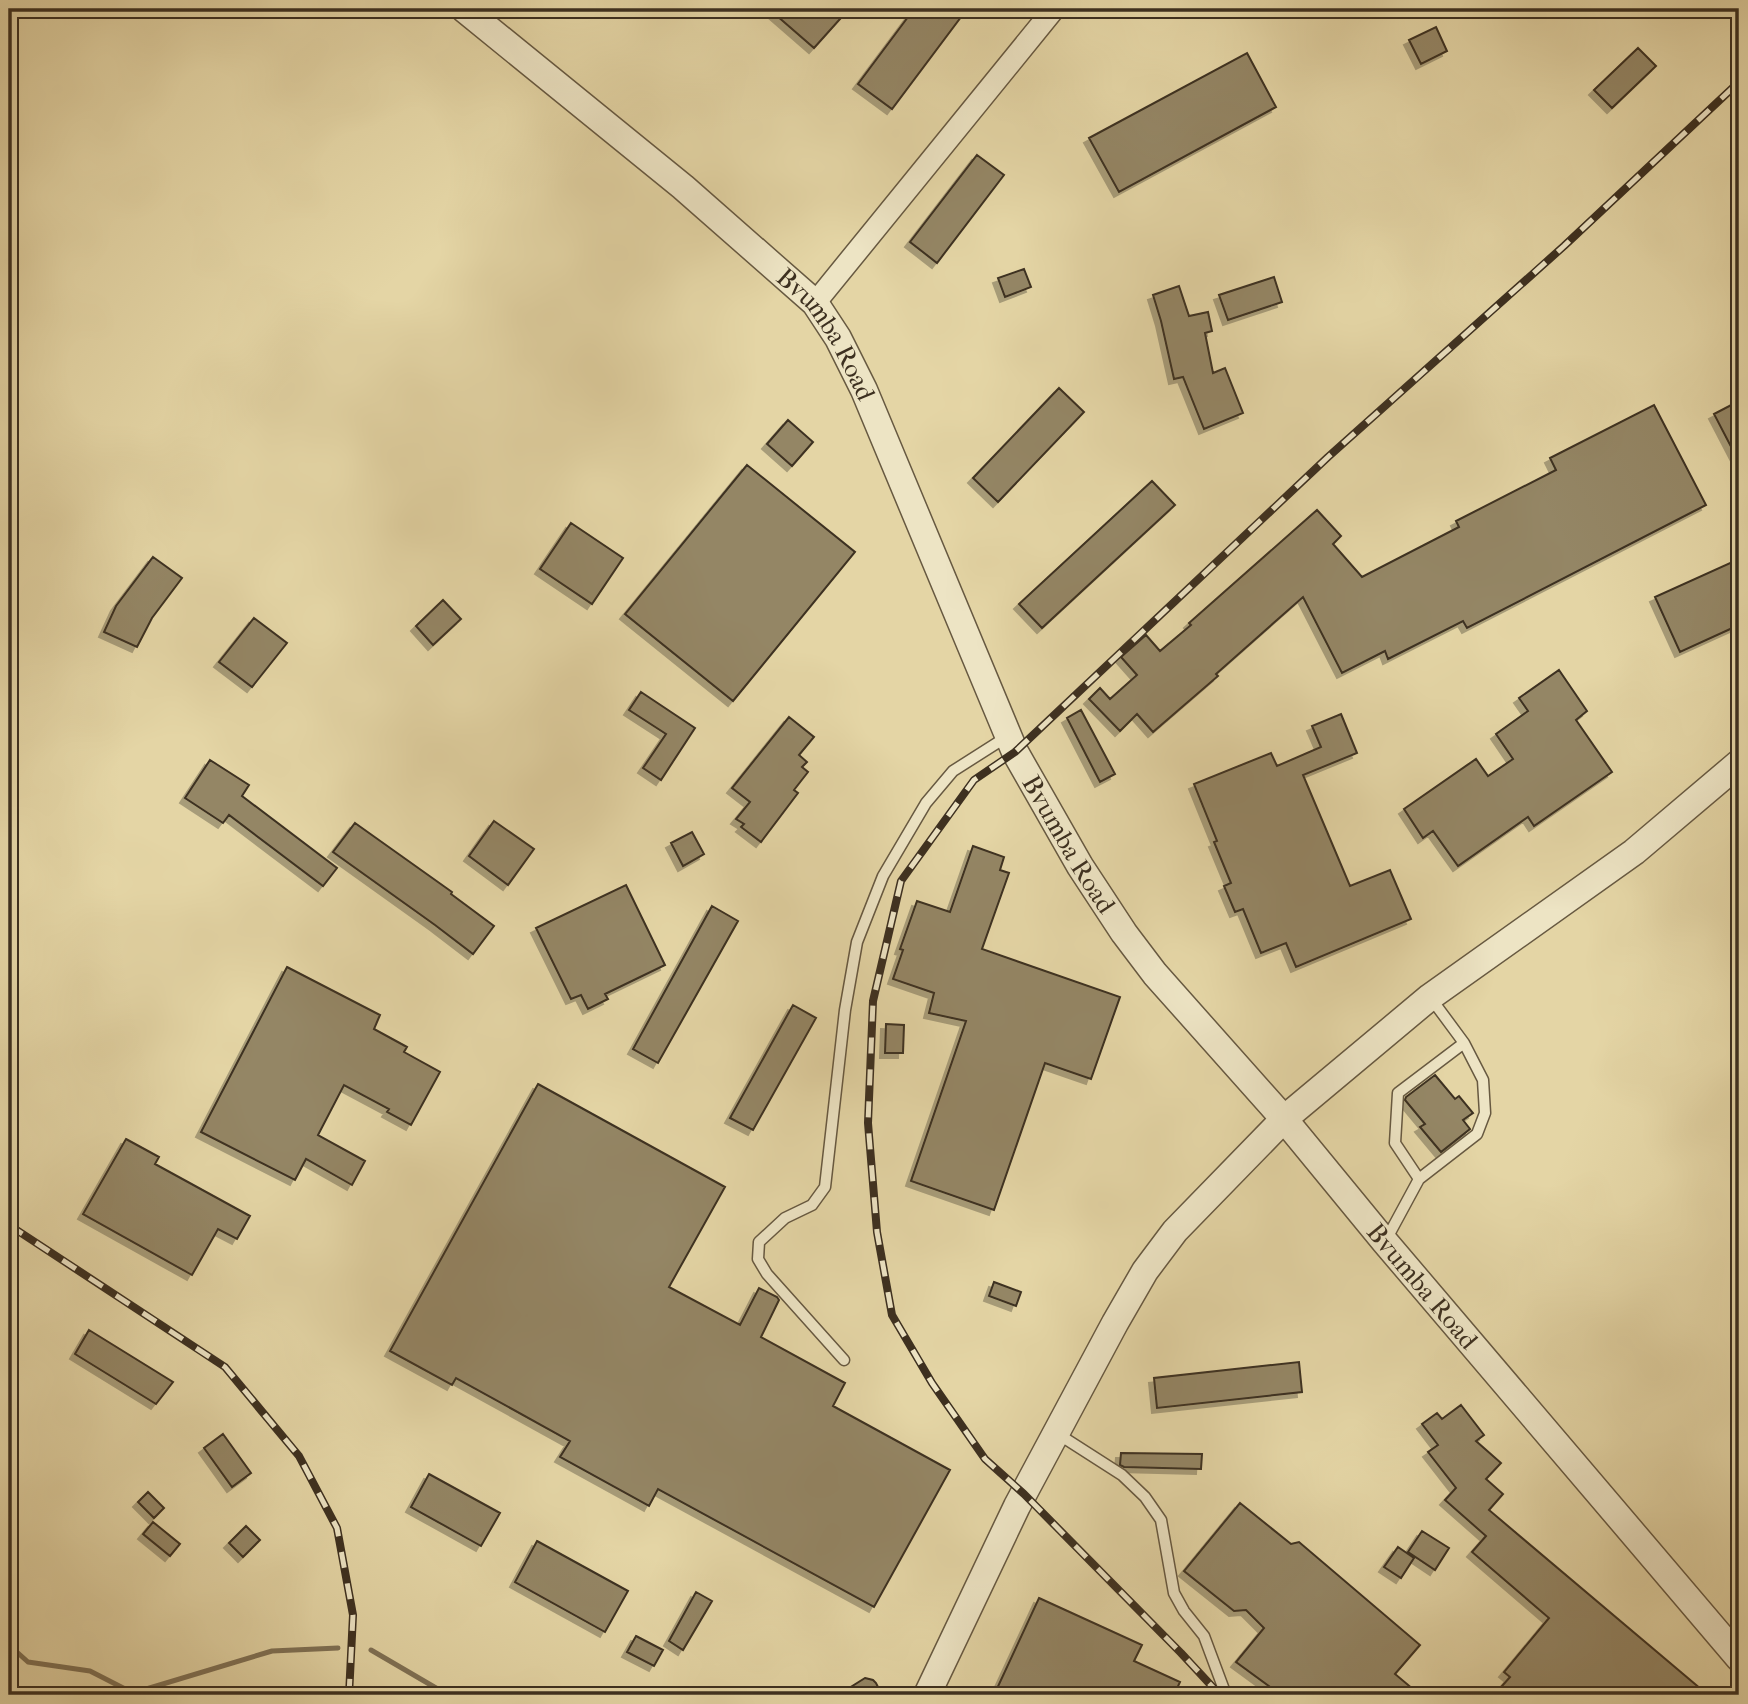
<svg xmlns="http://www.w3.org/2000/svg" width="1748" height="1704" viewBox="0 0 1748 1704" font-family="'IM FELL French Canon',serif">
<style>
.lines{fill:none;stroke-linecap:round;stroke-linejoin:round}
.stream{stroke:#7f7155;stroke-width:5}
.building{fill:#948665;stroke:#3d3020;stroke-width:2;filter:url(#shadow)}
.service-casing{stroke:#675941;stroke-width:13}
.minor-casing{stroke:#675941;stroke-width:24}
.tertiary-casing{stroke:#675941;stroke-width:29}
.service{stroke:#ede4c4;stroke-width:10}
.minor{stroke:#ede4c4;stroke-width:21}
.tertiary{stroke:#ede4c4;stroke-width:26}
.rail-casing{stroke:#3d3020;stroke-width:8}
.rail{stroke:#ede4c4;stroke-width:5;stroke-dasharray:16;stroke-linecap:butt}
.labels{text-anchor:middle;stroke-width:6;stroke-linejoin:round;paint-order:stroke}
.street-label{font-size:26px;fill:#3d3020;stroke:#ede4c4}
</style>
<defs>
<filter id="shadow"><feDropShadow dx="-5" dy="5" stdDeviation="0" flood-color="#0004"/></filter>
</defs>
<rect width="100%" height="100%" fill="#e4d5a5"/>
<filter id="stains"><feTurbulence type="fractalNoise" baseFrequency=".00286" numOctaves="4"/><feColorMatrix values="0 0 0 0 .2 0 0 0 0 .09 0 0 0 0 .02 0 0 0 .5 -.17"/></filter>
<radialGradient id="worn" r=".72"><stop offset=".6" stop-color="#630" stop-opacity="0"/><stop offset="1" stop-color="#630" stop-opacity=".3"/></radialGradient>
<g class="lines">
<path class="stream" d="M9 1645 28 1662 90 1671 133 1693 272 1651 338 1648
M371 1650 448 1695"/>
</g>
<path class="building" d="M769 9H849L814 48Z
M914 9H967L892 109 858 84Z
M1436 27 1447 51 1421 64 1409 40Z
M1638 48 1656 66 1612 108 1594 90Z
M1247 53 1276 107 1119 192 1089 138Z
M977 155 1004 175 937 263 910 242Z
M1024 269 1031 287 1005 297 998 278Z
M1274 277 1282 302 1228 320 1219 295Z
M1179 286 1189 316 1208 312 1212 331 1205 333 1213 373 1225 368 1243 413 1204 429 1183 377 1174 379 1161 321 1153 295Z
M1059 388 1084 412 998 502 973 478Z
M1739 401V462L1714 414Z
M1654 405 1706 505 1467 628 1463 621 1388 659 1385 651 1342 673 1303 597 1216 674 1218 676 1153 732 1137 714 1120 731 1089 699 1100 688 1110 699 1137 675 1121 657 1146 635 1160 651 1191 625 1189 623 1317 510 1341 536 1333 544 1362 577 1459 527 1456 521 1556 470 1550 458Z
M788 420 813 442 792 466 767 444Z
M747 465 855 552 733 701 625 614Z
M1152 481 1175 505 1042 628 1019 604Z
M571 523 623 558 592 604 540 569Z
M153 557 182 578 152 618 137 647 104 632 116 606Z
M1739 559V625L1680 652 1655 597Z
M443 600 461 619 433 645 416 626Z
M254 618 287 643 252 687 219 662Z
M1559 670 1587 711 1576 720 1612 772 1534 826 1528 817 1458 866 1433 831 1423 838 1404 809 1476 759 1488 776 1513 759 1496 734 1528 711 1519 698Z
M641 692 695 728 661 780 643 768 666 734 629 710Z
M1081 710 1115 774 1100 782 1067 718Z
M1341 714 1357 753 1303 775 1350 886 1390 870 1411 919 1296 967 1286 943 1261 953 1243 909 1235 912 1224 886 1231 883 1214 842 1217 841 1194 784 1271 753 1277 766 1321 747 1312 726Z
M789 717 814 737 799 755 807 762 802 767 808 772 794 790 798 793 761 842 741 827 744 824 736 819 750 802 732 788Z
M210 760 249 785 242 796 337 868 323 886 229 815 223 823 185 798Z
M494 821 534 849 508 885 469 856Z
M355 823 452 892 451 894 494 926 473 954 435 925 333 852Z
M692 832 704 854 683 866 671 843Z
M973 846 1004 857 1000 870 1009 873 982 949 1120 997 1091 1079 1045 1063 994 1210 911 1181 966 1021 929 1013 934 993 893 979 903 950 900 949 917 901 950 912Z
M626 885 665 965 605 994 608 999 588 1009 581 995 571 999 536 928Z
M712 906 738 921 658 1063 633 1049Z
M287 967 380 1015 374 1029 407 1047 404 1052 440 1072 411 1125 387 1112 389 1109 344 1085 318 1135 365 1161 352 1185 306 1159 295 1180 201 1132Z
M793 1005 816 1018 753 1130 730 1118Z
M886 1024 904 1025 903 1053H885Z
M1435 1075 1455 1099 1459 1096 1473 1113 1463 1120 1470 1129 1441 1152 1420 1127 1425 1124 1405 1100 1406 1097Z
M538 1084 725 1187 669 1287 740 1325 759 1288 777 1297 779 1300 761 1337 845 1383 833 1406 950 1470 874 1607 658 1489 649 1506 560 1457 570 1441 456 1378 452 1385 390 1351Z
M126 1139 159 1157 155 1164 250 1216 237 1239 218 1229 192 1275 83 1214Z
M994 1282 1021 1292 1016 1306 989 1296Z
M89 1330 173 1382 156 1404 75 1354Z
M1299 1362 1302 1392 1157 1408 1154 1378Z
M1461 1405 1484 1435 1476 1441 1501 1463 1486 1479 1503 1494 1489 1510 1708 1695H1494L1510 1677 1504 1672 1549 1618 1472 1552 1486 1536 1445 1500 1456 1488 1428 1452 1438 1445 1422 1424 1437 1413 1442 1419Z
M223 1434 251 1473 232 1487 204 1448Z
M1121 1453 1202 1454 1201 1469 1124 1467 1120 1465Z
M429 1474 500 1513 481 1546 411 1507Z
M148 1492 164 1508 154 1518 138 1502Z
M1240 1503 1291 1544 1299 1542 1420 1645 1395 1674 1420 1695H1281L1236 1662 1264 1628 1246 1610 1234 1611 1184 1571Z
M153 1522 180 1544 170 1556 143 1534Z
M246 1526 260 1540 243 1557 229 1543Z
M1422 1531 1449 1548 1435 1570 1408 1552Z
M537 1541 628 1591 605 1632 515 1582Z
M1398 1547 1414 1558 1401 1578 1384 1567Z
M696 1592 712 1601 683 1650 669 1641Z
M1039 1598 1142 1645 1134 1661 1180 1682 1174 1695H994Z
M636 1636 663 1650 654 1666 627 1652Z
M865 1678 873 1680 876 1683 882 1695H838Z"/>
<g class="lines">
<g class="service-casing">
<path id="service" d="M1419 1179 1477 1134 1485 1113 1483 1080 1464 1043
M1386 1240 1419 1179 1395 1143 1398 1093 1464 1043 1430 997
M844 1360 767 1274 758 1259 759 1242 785 1218 812 1205 825 1187 845 1010 857 942 883 876 926 803 953 771 1008 736
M1058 1434 1122 1475 1145 1497 1161 1520 1174 1593 1184 1611 1204 1636 1226 1695"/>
</g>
<g class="minor-casing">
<path id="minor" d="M815 303 1054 9"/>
</g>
<g class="tertiary-casing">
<g id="tertiary">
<path id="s1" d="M464 9 683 187 815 303 838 338 864 390 1015 752 1080 866 1124 933 1155 974 1284 1119 1385 1242 1739 1658"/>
<path d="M927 1695 1017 1506 1115 1323 1145 1271 1175 1231 1284 1119 1430 997 1634 852 1739 763"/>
</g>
</g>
<use href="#service" class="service"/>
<use href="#minor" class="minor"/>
<use href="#tertiary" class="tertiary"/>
<g class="rail-casing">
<path id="rail" d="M9 1225 225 1367 299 1456 337 1528 353 1615 349 1695
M1220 1695 1181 1653 1024 1494 985 1459 932 1383 892 1315 877 1232 868 1123 873 1001 901 881 974 780 1015 752 1328 457 1564 246 1739 82"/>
</g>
<use href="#rail" class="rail"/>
</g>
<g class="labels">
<g class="street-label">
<text dy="9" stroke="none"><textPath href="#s1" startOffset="490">Bvumba Road</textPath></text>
<text dy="9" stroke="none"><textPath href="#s1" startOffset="1057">Bvumba Road</textPath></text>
<text dy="9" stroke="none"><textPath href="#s1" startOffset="1624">Bvumba Road</textPath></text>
</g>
</g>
<rect width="1748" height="1704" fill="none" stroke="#e4d5a5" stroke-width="35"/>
<rect x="10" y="10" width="1727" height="1683" fill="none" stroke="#3d3020" stroke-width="3.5"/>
<rect x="18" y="18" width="1713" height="1669" fill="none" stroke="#3d3020" stroke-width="2"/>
<rect width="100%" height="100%" filter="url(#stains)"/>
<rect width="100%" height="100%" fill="url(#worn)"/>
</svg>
